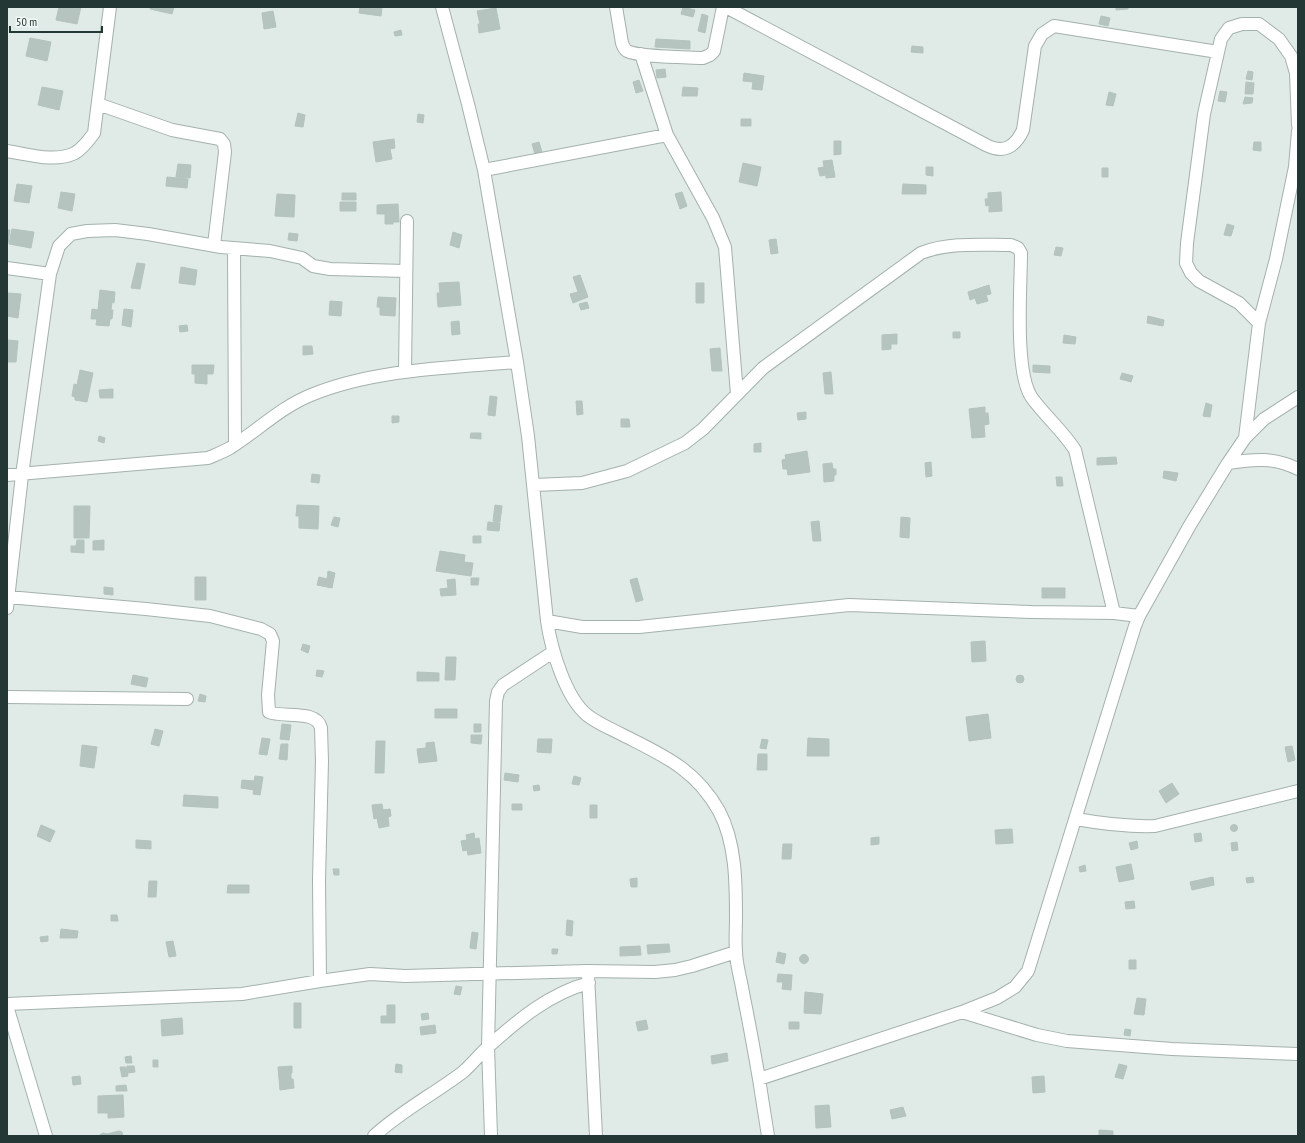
<svg xmlns="http://www.w3.org/2000/svg" width="1305" height="1143" viewBox="0 0 1305 1143" font-family="'PT Sans Narrow',sans-serif">
<style>
.building{fill:#b6c4bf;stroke:#b3c3be}
.lines{fill:none;stroke-linecap:round;stroke-linejoin:round}
.minor-casing{stroke:#a4b1ad;stroke-width:14}
.secondary-casing{stroke:#a1b4af;stroke-width:14}
.minor{stroke:#fff;stroke-width:12}
.secondary{stroke:#fff;stroke-width:12}
</style>
<rect width="100%" height="100%" fill="#e0eae6"/>
<path class="building" d="M59 7H81L77 24 56 20Z
M151 7H174L172 14 150 9Z
M360 7H382L381 16 359 13Z
M683 7 695 10 693 17 681 14Z
M1116 7H1128V9L1116 10Z
M496 8 500 29 479 33 478 24H480L477 11Z
M273 11 276 27 264 29 262 13Z
M702 14 708 16 705 33 698 31Z
M1101 16 1110 18 1108 26 1099 24Z
M401 30 402 35 395 36 394 32Z
M30 38 51 42 47 61 26 56Z
M656 39 690 41V49L655 47Z
M912 46 923 47V53L911 52Z
M665 69 666 77 657 78 656 70Z
M1248 71 1253 72 1252 80 1246 79Z
M744 73 764 76 762 90 752 89 753 82 743 81Z
M639 80 643 91 636 93 633 82Z
M1246 82 1254 83 1253 94H1245Z
M42 87 63 91 59 110 38 105Z
M683 87 698 88 697 96H682Z
M1220 91 1227 92 1225 102 1218 101Z
M1109 92 1116 94 1113 106 1106 105Z
M1245 97 1253 98 1252 103 1243 104Z
M298 113 305 115 303 127 295 126Z
M418 114 424 115 423 123 417 122Z
M741 119H751V126H741Z
M394 139 395 148 390 149 392 159 376 162 373 142Z
M834 141H841V154L834 155Z
M539 142 542 152 535 154 532 144Z
M1254 142H1261V151L1253 150Z
M832 160 835 177 826 178V175L820 176 818 168 824 167 823 161Z
M743 163 761 167 757 186 739 182Z
M178 164 191 165 190 178 176 177Z
M926 167H933V176L926 175Z
M1102 168H1108V177H1102Z
M167 177 188 179 187 188 166 186Z
M17 184 32 186 29 203 14 201Z
M903 184 926 185V194H902Z
M61 192 75 194 72 211 58 208Z
M682 192 687 206 680 209 675 194Z
M1001 192 1002 211 989 212V205L986 206 985 199H988V193Z
M342 193H356V200H342Z
M277 194 295 195 294 217 275 216Z
M340 202H356V211H340Z
M398 204 399 222H393V224H385V214H377V205Z
M1227 224 1234 226 1231 236 1224 235Z
M12 229 34 232 31 248 9 244Z
M7 230H10L8 243 7 242Z
M453 232 462 235 459 248 450 245Z
M289 233 298 234 297 241 288 240Z
M776 239 778 253 771 254 769 240Z
M1056 247 1063 248 1061 256 1054 255Z
M137 263 145 264 140 289 131 288Z
M181 267 197 270 195 285 179 283Z
M580 275 588 297 573 303 570 294 578 292 573 277Z
M459 282 461 305 438 307 437 293H440L439 283Z
M696 283H704V303H696Z
M989 285 991 294 986 295 988 301 977 304 975 298 970 300 968 292Z
M100 290 115 292 114 303 112 302 111 310H113L112 319H110L109 326 96 325 97 319H91L92 309 98 310Z
M7 293 21 294 18 318 7 316Z
M378 297 396 298 395 316 380 315V307H377Z
M330 301 342 302 341 316 329 315Z
M587 302 589 308 581 310 579 304Z
M124 309 133 310 131 327 122 325Z
M1148 316 1164 320 1163 326 1147 323Z
M459 321 460 334 452 335 451 322Z
M187 325 188 331 180 332 179 326Z
M953 332H960V338H953Z
M897 334V344H891V349L882 350V335Z
M1064 335 1076 337 1075 344 1063 343Z
M7 340 18 341 16 362H7Z
M303 346H312L313 354 303 355Z
M720 348 722 371H712L710 349Z
M192 365H214L213 374H207V384L195 383V374H192Z
M1033 365 1050 366V373L1033 372Z
M80 370 93 373 87 402 75 400V397L72 396 74 384 77 385Z
M831 372 833 394H825L823 373Z
M1122 373 1133 376 1131 382 1120 379Z
M113 389V398H100L99 390Z
M490 396 497 397 495 416 488 415Z
M576 401H582L583 414 577 415Z
M1206 403 1212 405 1210 417 1203 416Z
M985 407V413H988L989 424 984 425 985 437 972 438 969 409Z
M806 412V419L798 420 797 413Z
M392 416H399V422L392 423Z
M621 419H629L630 427H621Z
M471 433H481V439L470 438Z
M99 436 105 438 104 443 98 441Z
M761 443V452H754V444Z
M807 451 810 472 788 475 787 469H783L782 460 786 459 785 455Z
M1116 457 1117 464 1097 465V458Z
M931 462 932 476 926 477 925 463Z
M832 463 833 469H836V475H834V481L824 482 823 464Z
M1164 471 1178 473 1176 481 1163 478Z
M312 474 320 475 319 483 311 482Z
M1056 477H1062L1063 486H1057Z
M297 505 319 506 318 529 299 528V516H296Z
M495 505 502 506 500 522 493 521Z
M74 506H90L89 538H74Z
M334 517 340 518 338 527 331 525Z
M901 517 910 518 909 538 900 537Z
M819 521 821 541H813L811 522Z
M488 522 500 523 499 531 487 530Z
M473 536H481V543H473Z
M77 540H84V553L71 552V546H76Z
M104 540V550H93V541Z
M440 551 465 555 464 562 473 563 471 576 436 571Z
M328 571 335 573 332 588 317 585 319 577 327 579Z
M195 577H206V600H195Z
M471 578H479L478 585H471Z
M637 578 643 600 636 602 630 580Z
M455 579 456 595 441 596 440 589 448 588 447 580Z
M104 587 113 588V595L104 594Z
M1042 588H1065V598H1042Z
M985 641 986 661 972 662 971 642Z
M303 644 310 646 308 653 301 650Z
M446 657H456L455 680H445Z
M317 670 324 671 322 677 316 676Z
M417 672 439 673V681H417Z
M1016 679a4 4 0 1 1 8 0a4 4 0 1 1-8 0Z
M133 675 148 678 146 687 131 684Z
M200 694 206 696 205 702 198 701Z
M435 709H457V718H435Z
M988 714 991 738 969 741 966 717Z
M282 724 291 725 289 740 280 739Z
M474 724H481V732H474Z
M155 729 163 731 159 746 151 744Z
M471 735H482L481 744 471 743Z
M262 738 270 739 267 755 259 754Z
M808 738 829 739V756H807Z
M538 739H552L551 753 537 752Z
M762 739 768 740 766 749 760 748Z
M376 741H385L384 773H375Z
M434 742 437 761 419 763 417 749 426 748V743Z
M281 744H288L287 760 279 759Z
M82 745 97 747 94 768 80 766Z
M1292 746 1295 760 1288 762 1285 747Z
M758 754H767V770H757Z
M505 773 519 775 518 782 504 780Z
M255 776 263 777 260 795 253 794 254 790 241 788 242 780 254 781Z
M574 776 581 778 579 785 572 784Z
M1172 783 1179 794 1166 803 1159 791Z
M539 785 540 790 534 791 533 786Z
M184 795 218 797V808L183 806Z
M382 804 383 810 390 809 391 816 388 817 389 826 379 828 377 818 374 819 372 805Z
M512 804H522V810H512Z
M590 805H597V818H590Z
M1230.5 828a3.5 3.5 0 1 1 7 0a3.5 3.5 0 1 1-7 0Z
M41 825 55 831 50 842 37 836Z
M1012 829 1013 843 996 844 995 830Z
M474 833 475 839 479 838 481 853 468 855 467 850 463 851 461 841 467 840 466 835Z
M1201 833 1202 841 1195 842 1194 834Z
M879 837V844L871 845V838Z
M136 840 151 841V849L136 848Z
M1137 841 1138 848 1131 850 1129 843Z
M1237 842 1238 850 1232 851 1231 843Z
M783 844H792L791 859H782Z
M1131 864 1134 879 1119 882 1116 867Z
M1085 865 1086 871 1080 872 1079 867Z
M333 869H339V875H334Z
M1213 877 1214 885 1192 890 1190 882Z
M1253 877 1254 882 1247 883 1246 878Z
M637 878V887H631L630 879Z
M149 881H157L156 897H148Z
M228 885H249V893H227Z
M1134 901 1135 908 1126 909 1125 902Z
M111 915H117L118 921H111Z
M567 920 573 921 572 936 566 935Z
M61 929 78 931 77 938H60Z
M472 932 478 933 476 949 470 948Z
M48 936V941L41 942 40 937Z
M173 941 176 956 169 957 166 942Z
M669 944 670 952 648 954 647 945Z
M640 946 641 955 620 956V947Z
M552 949H558L557 954H552Z
M778 952 786 954 784 964 776 962Z
M799.5 959a4.5 4.5 0 1 1 9 0a4.5 4.5 0 1 1-9 0Z
M1129 960H1136V969H1129Z
M778 974 792 975 791 990 782 989 783 982H777Z
M456 986 462 987 460 995 454 994Z
M805 992 823 994 821 1014 804 1013Z
M1137 998 1146 999 1144 1015 1134 1014Z
M294 1003H301V1028H294Z
M387 1005H395V1023H381V1016H387Z
M428 1013 429 1019 422 1020 421 1014Z
M182 1018 183 1034 162 1036 161 1020Z
M646 1020 648 1029 638 1031 636 1022Z
M789 1022H799V1029H789Z
M435 1025 436 1033 421 1035 420 1027Z
M1125 1029 1131 1030 1130 1036 1124 1035Z
M727 1053 728 1061 712 1064 711 1056Z
M131 1056 132 1063H126L125 1057Z
M153 1060H158V1067H153Z
M396 1064 402 1065V1073L395 1072Z
M1119 1064 1127 1066 1123 1079 1115 1077Z
M127 1066H134L135 1072 128 1073Z
M292 1066V1073H291V1079H293L294 1088 280 1090 278 1067Z
M120 1067H126L128 1076 122 1077Z
M80 1076 81 1084 73 1085 72 1077Z
M1044 1076 1045 1092 1033 1093 1032 1077Z
M126 1085 127 1091H116V1086Z
M123 1095 124 1117 108 1118V1113H98V1096Z
M829 1105 831 1127 816 1128 815 1106Z
M903 1107 906 1116 892 1119 890 1110Z
M1099 1130 1113 1131V1136H1099Z
M119 1131 122 1132 123 1136H98L103 1133 107 1134Z"/>
<g class="lines">
<g class="minor-casing">
<path id="minor" d="M442 7 468 104 484 170 517 362 528 436 547 621C551 648 565 697 587 715 597 723 609 728 621 734 662 755 695 768 719 811 736 843 736 883 736 918 736 929 735 940 736 951 736 965 741 979 743 993 749 1022 754 1050 759 1079L962 1012 997 998 1015 987 1028 971 1135 626 1139 616 1190 525 1228 463 1245 438 1264 419 1298 397
M616 7 622 43C623 46 624 49 627 51 639 57 687 57 703 58L710 55 714 51 723 7
M726 7 986 145C1004 154 1015 147 1023 130L1035 46 1042 34 1054 26 1218 52
M641 54 667 135 713 218 725 247 737 394
M98 104 172 130 220 139 224 144 225 152 214 245
M7 151C28 154 54 163 75 153 83 148 89 140 94 133L110 7
M484 170 667 135
M234 248 235 444
M7 268 50 274
M1259 323 1239 303 1199 281 1191 273 1186 263 1187 243 1204 114 1221 39 1229 28 1242 24H1259L1279 39 1291 56 1296 73 1298 125
M405 372 407 221
M1245 438 1259 323 1276 259 1295 167 1298 131
M1228 463C1254 459 1274 457 1298 469
M7 475 208 458C215 455 223 452 230 448 257 431 281 407 311 395 375 369 448 368 517 362
M534 485 582 483 627 471 685 443 703 429 763 368 921 253C949 242 982 245 1011 245L1018 248 1021 253C1021 286 1014 373 1032 398 1046 417 1063 431 1075 450L1114 613
M8 597 146 609 210 616 261 629 270 634 273 641 268 695 269 712C282 718 317 709 321 728L322 761 319 880 320 981
M7 608 22 475 50 274 59 246 71 234 87 231 115 230 148 234 221 247 270 251 302 258 313 266 330 269 406 271
M547 621 582 627H639L849 605 1032 612 1114 613 1139 616
M7 697 187 699
M1076 819C1104 824 1127 827 1155 826L1298 791
M588 975 596 1136
M7 1004 242 994 320 981 370 974 405 976 587 971 655 972 675 970 692 966 736 952
M962 1012 1037 1035 1067 1041 1172 1049 1298 1054
M759 1079 768 1136
M374 1136C401 1111 434 1094 463 1072 472 1064 480 1054 489 1046 518 1020 550 993 589 983
M491 1136 488 1047 496 701 498 692 503 685 553 652"/>
</g>
<g class="secondary-casing">
<path id="secondary" d="M7 1006 46 1136"/>
</g>
<use href="#minor" class="minor"/>
<use href="#secondary" class="secondary"/>
</g>
<rect width="1305" height="1143" fill="none" stroke="#233834" stroke-width="16"/>
<path d="M10 26v6h92v-6" fill="none" stroke="#233834" stroke-width="2"/>
<text x="16" y="26" font-size="12" fill="#233834" stroke="#f0f7f4" stroke-width="3" paint-order="stroke">50 m</text>
</svg>
